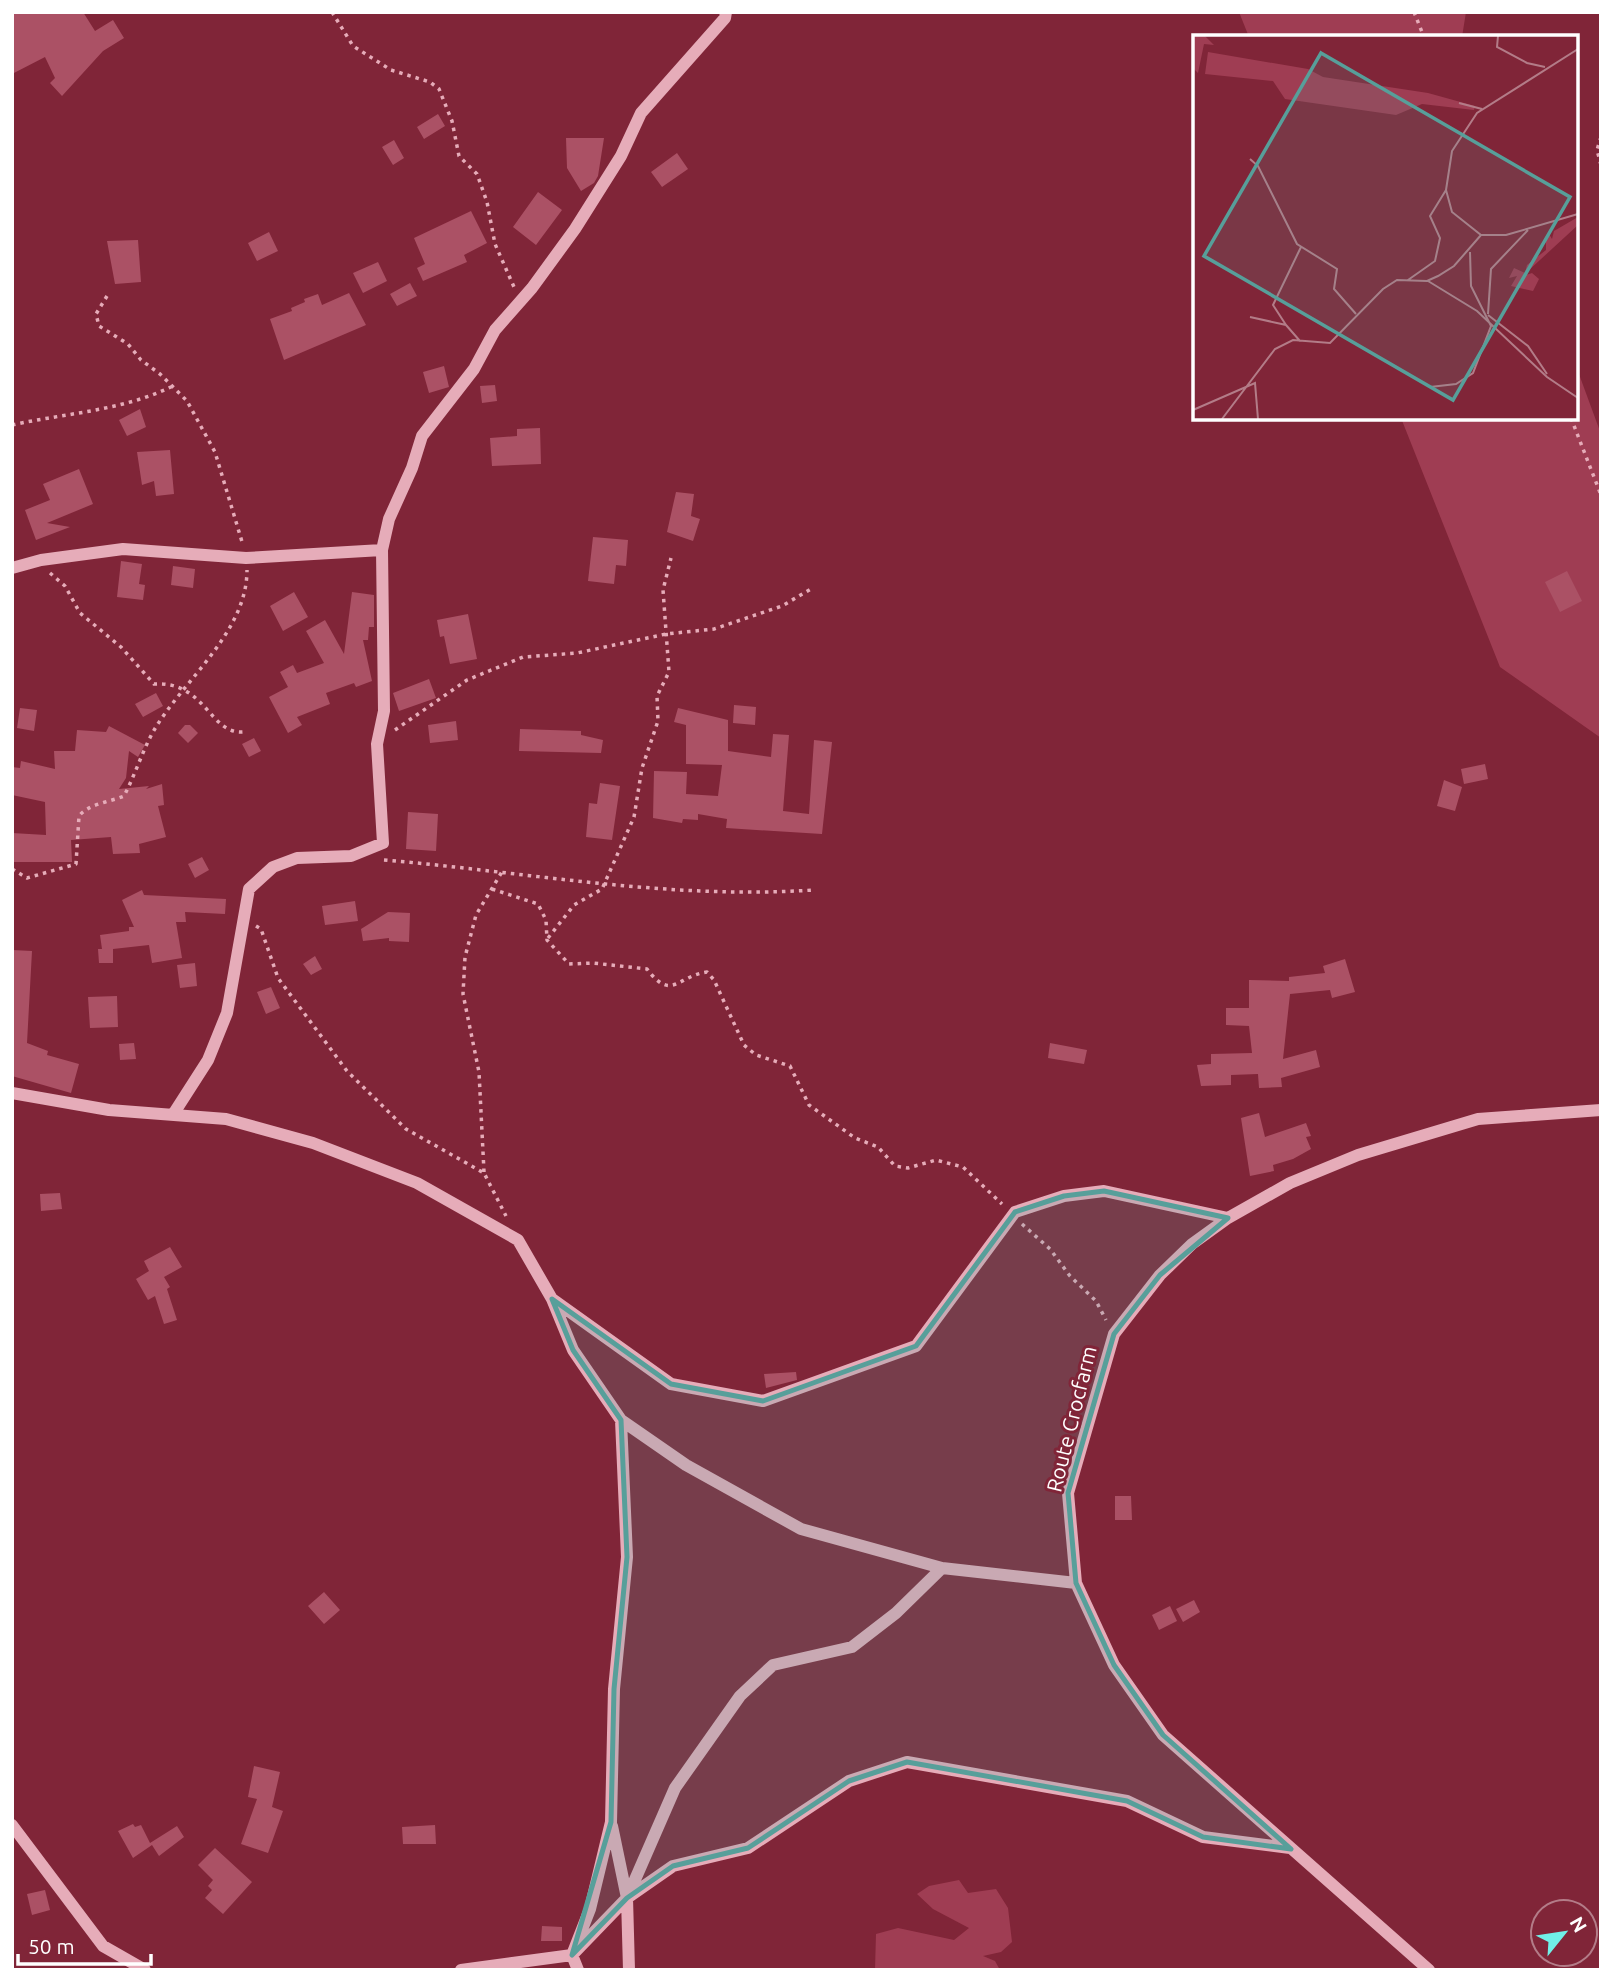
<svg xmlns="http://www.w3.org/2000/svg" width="1613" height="1982" viewBox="0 0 1613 1982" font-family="Ubuntu,sans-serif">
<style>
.green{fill:#9f3d53}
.building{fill:#ab5165}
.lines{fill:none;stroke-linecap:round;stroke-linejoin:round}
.path{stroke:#e6acb9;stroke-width:3.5;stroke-dasharray:3.5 5;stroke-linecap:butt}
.minor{stroke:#e6acb9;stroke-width:12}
.marked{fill:#579f9a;fill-opacity:0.2;stroke:#579f9a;stroke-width:5;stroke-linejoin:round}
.labels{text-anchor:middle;stroke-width:6;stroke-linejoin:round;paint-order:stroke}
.street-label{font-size:21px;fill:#fff;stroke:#802538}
.inset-road{fill:none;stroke:#b37c88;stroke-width:2}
.view{fill:#579f9a;fill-opacity:0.15;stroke:#579f9a;stroke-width:3.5}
.inset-edge{fill:none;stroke:#fff;stroke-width:3.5}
</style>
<rect width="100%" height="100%" fill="#802538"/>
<path class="green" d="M1239 12H1466L1462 37H1249Z
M1576 366 1601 434V738L1500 667 1401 418H1576Z
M959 1880 968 1893 996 1889 1008 1908 1012 1942 1001 1952 983 1956 995 1961 1000 1970H875L876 1934 898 1928 954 1940 969 1928 933 1909 917 1894 929 1886Z"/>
<path class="building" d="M12 12H83L95 31 113 20 124 38 103 51 62 96 50 83 55 78 45 57 12 74Z
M438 114 445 126 424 139 417 127Z
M566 138H604L598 176 594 183 581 191 567 168Z
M394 140 404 158 393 165 382 147Z
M677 153 688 169 662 187 651 172Z
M538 192 562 210 536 245 513 227Z
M471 211 487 243 464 255 467 262 423 281 417 268 425 264 414 238Z
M269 232 278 251 257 261 248 243Z
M138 240 141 282 115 284 107 241Z
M378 262 387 281 363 293 353 273Z
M410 283 417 296 397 306 390 294Z
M349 293 366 325 284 360 270 319 292 311 291 308 305 302 304 299 318 294 322 305Z
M444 366 449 387 429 393 423 372Z
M495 385 497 401 482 403 480 386Z
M140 409 146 427 127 436 119 420Z
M540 428 541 464 492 466 490 438 517 436V429Z
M170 450 174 494 156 496 154 481 142 485 137 452Z
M79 469 93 504 47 523 70 527 36 540 25 510 50 500 43 484Z
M676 492 694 494 691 516 700 519 693 541 667 532Z
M593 537 628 540 626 566 616 565 614 584 588 581Z
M121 561 142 564 139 584 145 585 143 600 117 597Z
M173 566 195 569 193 588 171 585Z
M1567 571 1582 601 1560 612 1545 582Z
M294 592 308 617 283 631 270 606Z
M352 592 374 595V627H369L368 640H363L372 681 356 687 354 683 326 693 330 704 297 717 302 725 288 733 269 697 288 687 280 672 293 665 297 673 324 663 306 631 325 620 344 654Z
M468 614 477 659 450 664 444 636 440 637 437 620Z
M429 679 436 698 399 711 393 693Z
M156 693 163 706 143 717 135 704Z
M734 705 756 707 755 725 733 723Z
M20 708 37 710 34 731 17 728Z
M678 708 728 720V751L771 757 773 734 789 735 783 811 809 814 814 740 832 742 822 834 726 828 727 819 698 814V820L683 819 682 823 653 818 654 771 687 772 686 794 718 796 722 765 686 764V725L674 722Z
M456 721 458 740 430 743 428 725Z
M185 725H190L198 733 188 743 178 733Z
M109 726 145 745 138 757 129 751 126 778 119 789 149 786 146 789 162 784 164 805 158 806 166 837 139 844 140 853 113 854 111 837 71 840 72 862H12V833L46 835 45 802 12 795V767L20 768 21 761 55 769 54 751H75L77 730 106 732Z
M520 729 581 731V735L603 740 601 753 519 751Z
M254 738 261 751 249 757 242 744Z
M1485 764 1488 779 1464 784 1461 769Z
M1444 780 1462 787 1455 811 1437 806Z
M600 783 620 786 612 840 586 837 589 803 597 804Z
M408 812 438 814 436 851 406 849Z
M202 857 209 870 195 878 188 864Z
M142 890 144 895 226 899 225 914 185 912 186 922H176L182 958 152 963 149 945 113 949V963H99L98 949H102L100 935 129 931V927H134L122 900Z
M355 901 358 921 325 925 322 906Z
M388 912 410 913 409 942 389 941V938L363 941 361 929Z
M12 950 32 951 27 1043 48 1051 47 1055 79 1064 71 1093 12 1076Z
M315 956 322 969 311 975 303 964Z
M1345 959 1355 992 1332 998 1330 990 1290 994 1283 1059 1316 1050 1320 1067 1281 1078 1282 1087 1259 1088 1258 1074 1231 1075V1085L1201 1086 1197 1065 1211 1064V1054L1252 1053 1249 1026 1226 1025V1008H1249V980L1289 981V977L1325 973 1323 966Z
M195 963 197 986 180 988 177 965Z
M271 987 280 1008 266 1014 257 992Z
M117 996 118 1027 90 1028 88 997Z
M134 1043 136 1059 120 1060 119 1044Z
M1050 1043 1087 1050 1084 1064 1048 1058Z
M1259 1113 1265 1137 1306 1123 1311 1136 1306 1137 1311 1149 1293 1159 1273 1165 1274 1171 1250 1176 1241 1118Z
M60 1193 62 1209 41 1211 40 1194Z
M170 1247 182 1267 164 1277 170 1287 167 1289 177 1320 164 1324 155 1296 148 1300 136 1279 149 1271 144 1261Z
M796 1372 797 1380 766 1388 764 1374Z
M1115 1496H1131L1132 1520H1115Z
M324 1592 340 1610 324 1624 308 1606Z
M1194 1600 1200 1612 1183 1622 1176 1609Z
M1170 1606 1177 1621 1159 1630 1152 1615Z
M254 1766 280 1772 272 1807 283 1811 268 1853 241 1844 257 1799 248 1797Z
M133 1824 135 1827 141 1825 150 1843 177 1826 184 1837 159 1856 152 1845 133 1858 118 1831Z
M435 1825 436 1844H403L402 1827Z
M215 1848 252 1882 223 1914 205 1898 212 1890 208 1886 213 1880 198 1865Z
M45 1890 50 1910 32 1915 27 1894Z
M542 1926 562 1927V1941H541Z"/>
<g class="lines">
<path class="path" d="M332 12 353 46 391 70 430 82 439 89 452 121 459 156 477 174 487 202 495 244 514 287
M1414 12 1424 37
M1601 137 1597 150 1601 165
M107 296 96 314 99 326 128 344 141 360 160 374 187 401 215 452 243 545
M1571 418 1601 495
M12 425C66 413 122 411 173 386
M50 573 65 586 80 613 121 647 154 684C206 681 209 734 243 732
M395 730 467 680 523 657 577 653 666 634 714 629 782 606 811 589
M384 860C527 872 670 900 813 890
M12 869 27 878 76 864 79 816C88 804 110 802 124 796 135 775 142 752 153 732 182 681 247 633 247 570
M492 889 538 904 546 920 547 940 569 964 593 963 647 969C672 1002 677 976 707 972L714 980 744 1045 756 1055 790 1066 809 1105 855 1138 878 1147 895 1166 908 1168 936 1160 963 1167 1002 1204
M256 926 261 929 278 978 347 1071 406 1129 484 1173 506 1216
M548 938 574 905 602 889 634 817 642 768 658 721 657 696 669 672 663 590 671 558
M484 1172 479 1072 463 994 465 957 476 915 503 870
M1022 1224 1050 1249 1070 1276 1096 1301 1106 1320"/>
<path class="minor" d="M12 568 41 560 123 549 246 558 382 550
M12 1093 109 1110 226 1119 313 1143 417 1183 518 1240 552 1299 573 1350 621 1420 686 1465 801 1529 942 1568 1076 1583
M174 1113 208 1060 227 1013 249 889 273 867 297 858 351 856 383 843 377 744 384 711 382 550 389 519 412 468 422 436 474 369 495 330 532 288 575 229 621 156 641 113 725 18 726 12
M552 1299 671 1384 763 1401 916 1346 1015 1212 1064 1196 1104 1191 1228 1218
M12 1825 103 1946 145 1970
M612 1826 627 1898 629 1970
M627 1898 673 1866 748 1848 849 1781 907 1762 1127 1801 1203 1837 1290 1848
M461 1970 572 1955 627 1898 675 1788 740 1696 773 1665 852 1647 896 1613 942 1568
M578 1970 572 1955 590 1909 611 1822 614 1689 627 1557 621 1420
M1429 1970 1163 1735 1114 1665 1076 1583 1068 1493 1114 1334 1160 1275 1192 1244 1228 1218 1290 1183 1358 1155 1478 1119 1601 1110"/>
</g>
<path class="marked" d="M1104 1191 1228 1218 1160 1275 1114 1334 1068 1493 1076 1583 1114 1665 1163 1735 1291 1849 1203 1837 1127 1801 907 1762 849 1781 748 1848 673 1866 627 1898 572 1955 611 1822 614 1689 627 1557 621 1420 573 1350 552 1299 671 1384 763 1401 916 1346 1015 1212 1064 1196Z"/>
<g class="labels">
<g class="street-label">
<text transform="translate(1072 1419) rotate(-76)" y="7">Route Crocfarm</text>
</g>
</g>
<g transform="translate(1193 35)">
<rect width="385" height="385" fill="#802538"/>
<path d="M0 1H12L21 10 11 9 5 38 0 33ZM15 17 115 34 130 42 235 58 282 71 281 75 229 69 203 80 92 64 80 46 12 39ZM385 182V190L335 236 333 240 339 238 346 244 340 256 318 251 324 241 316 243 321 233 332 238 334 230 353 215V201L356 199 359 204 361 196Z" fill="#9f3d53"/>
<path class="inset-road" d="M305 1 304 12 334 28 352 32M385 14 284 78 259 116 253 155 259 177 288 200H313L385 179M266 68 289 74M57 124 65 131 104 209 144 234 141 254 163 279M215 245 242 226 247 203 237 181 253 155M235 246 284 276 354 342 385 363M295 279 298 234 335 195M295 280 335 311 354 339M57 282 93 290 107 306M93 290 80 270 108 212M237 352 263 349 280 338 298 291 278 251 277 217M0 375 62 348 65 384M29 384 82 314 100 305 137 308 190 254 204 245 234 246 245 241 261 231 288 200"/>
<path class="view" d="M128 18 377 162 260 365 11 221Z"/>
<rect width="385" height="385" class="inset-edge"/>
</g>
<rect width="1613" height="1982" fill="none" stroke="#ffffff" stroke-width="28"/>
<g transform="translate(1564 1933) rotate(60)"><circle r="33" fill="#802538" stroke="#b37c88" stroke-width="2"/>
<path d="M0-5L12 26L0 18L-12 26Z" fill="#70f0e8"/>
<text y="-10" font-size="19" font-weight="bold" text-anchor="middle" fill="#ffffff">N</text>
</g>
<path d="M18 1954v10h133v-10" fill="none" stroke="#ffffff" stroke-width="3.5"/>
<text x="28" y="1954" font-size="21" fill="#ffffff" stroke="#802538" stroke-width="5" paint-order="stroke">50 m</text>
</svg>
